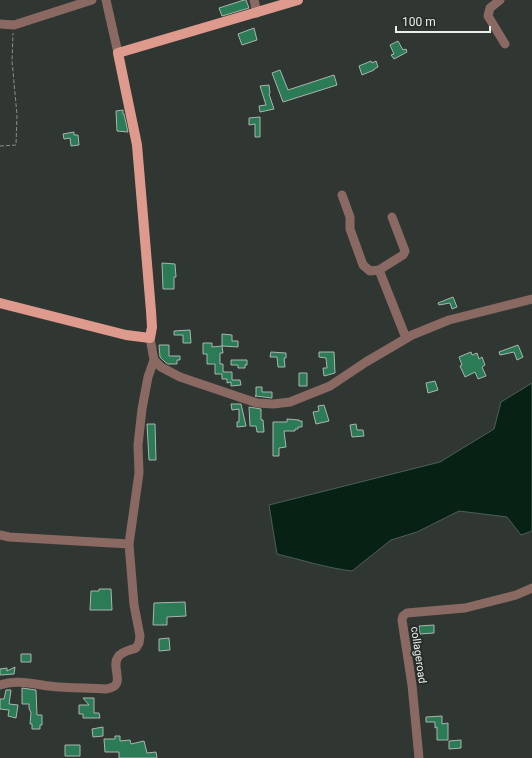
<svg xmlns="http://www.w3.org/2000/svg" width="532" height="758" viewBox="0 0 532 758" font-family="Roboto,sans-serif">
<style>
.water{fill:#082115;stroke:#4c5f56}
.building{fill:#2b7b56;stroke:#abb4af}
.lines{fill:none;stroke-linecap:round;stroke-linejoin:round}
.path{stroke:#888f8b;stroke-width:1;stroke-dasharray:4 2;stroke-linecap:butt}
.minor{stroke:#8a6962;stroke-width:9}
.major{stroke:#de9b8d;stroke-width:10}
.labels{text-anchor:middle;stroke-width:4;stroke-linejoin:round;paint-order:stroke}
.street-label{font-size:11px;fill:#eaefec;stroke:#262d29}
</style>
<rect width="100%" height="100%" fill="#303733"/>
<path class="water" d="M532 383V531L521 535 507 517 459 511 417 532 391 540 352 571C327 568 302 560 277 554L269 505 440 462 494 429 501 402Z"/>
<path class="building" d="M244 0H246L249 8 222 16 219 8Z
M254 28 257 40 242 45 238 34Z
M398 41 403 50 406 49 407 52 394 59 391 55 394 54 390 45Z
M371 61 372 63 376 61 378 67 374 69V70L362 75 359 66Z
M280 70 288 90 334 75 337 85 283 102 272 73Z
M269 85 270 93 269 94 274 109 260 112 259 106 266 105 260 86Z
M123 110V114H124L128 132 117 131 116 111Z
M260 117V137H255V124L249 125V118Z
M74 132V135H78L79 145 71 146 70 138 64 139 63 134Z
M162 263 175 264 176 277H174V289H163Z
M453 297 457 307 452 309 450 303 439 305 438 303Z
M190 330 191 343H183V335H174V331Z
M222 334 232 335V341H238V347L222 346 223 353H220V364H223V372H232V380H240L241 385 231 386V382L227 383V379H222V374H215V364H207V354H203V343H212V347L222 346Z
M159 345H169V356H180V360H177V364H168L165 362 160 357Z
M518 345 523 357 517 360 514 352 500 355 499 352Z
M271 352 286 353V358H284L285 367H278L277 357H270Z
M319 352H334L335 373 324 376 323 368H327L326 358 319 357Z
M471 352 472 355 477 353 479 359 482 357 485 365 482 367 486 376 478 379 475 372 465 377 460 366 462 365 459 357Z
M231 360H247V365H245V368H238V365H231Z
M299 373H307V386H299Z
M435 381 438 390 428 393 426 383Z
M256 387H262V392H272V398L255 396H256Z
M231 404H241L246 426 237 427V422H239V409L232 410Z
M324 405 329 421 316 424 313 412 319 411 318 406Z
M249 407 261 409V420H263L264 432H257L256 426H250Z
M287 419 299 420V421H302V427H298V429H295V431H284L286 447 279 448V456H273V422H287Z
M147 424H155L156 460H149Z
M356 424 357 430H363L364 436 352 437 350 425Z
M99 589H111L112 610H90L91 591H99Z
M185 602 186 616 167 617V625H153L154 603Z
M434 625V633L420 634 419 626Z
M169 638 170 650 159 651V639Z
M21 654H31V662H21Z
M15 667 14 674 0 675V669L7 668V671Z
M22 688 36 690 37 715H42V725H40V729H32V724H30L31 713 29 708V704H22Z
M6 690H11L9 704 18 705 16 718 8 716 9 710 0 709V699H4Z
M83 698H94V713H99L100 718H83V714H79V705H89Z
M442 716V724L448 723V740H437V727L435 728V722H426V717Z
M103 727V736L93 737 92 729Z
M115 736H120V741L130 740 131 744 144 741 147 753 156 752 157 758H119V752H105L104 739H115Z
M461 740V748L449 749V741Z
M65 745H80V756H65Z"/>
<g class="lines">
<path class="path" d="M0 146 16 145 17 115 12 61 13 33"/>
<path class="minor" d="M106 0 118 53
M254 0 257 13
M500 0 490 8 488 16 505 44
M0 24 14 25 92 0
M342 195 350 217V229L363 265 370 271 379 270
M392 217 405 251 403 255 379 270 406 338
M150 338 154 360 161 367 180 377 257 403 273 404 290 402 330 386 366 362 412 335 449 320 532 299
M0 535 9 537 129 544 139 473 138 445 142 409 148 377 154 360
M0 685C18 678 40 686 59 687 75 688 91 688 106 689 128 686 110 668 118 657 122 651 131 650 136 648L139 643 140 636 134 605 129 544
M419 758 412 685 402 620 403 616 407 613 465 608 516 595 532 588"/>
<path class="major" d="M0 303 126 335 150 338 152 327 151 311 137 145 118 53 298 0"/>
</g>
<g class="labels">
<g class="street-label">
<text transform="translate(419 655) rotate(82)" y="4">collageroad</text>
</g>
</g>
<path d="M396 26v6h94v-6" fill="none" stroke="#eaefec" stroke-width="2"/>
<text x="402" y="26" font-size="12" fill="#eaefec" stroke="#262d29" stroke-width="3" paint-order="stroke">100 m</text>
</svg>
